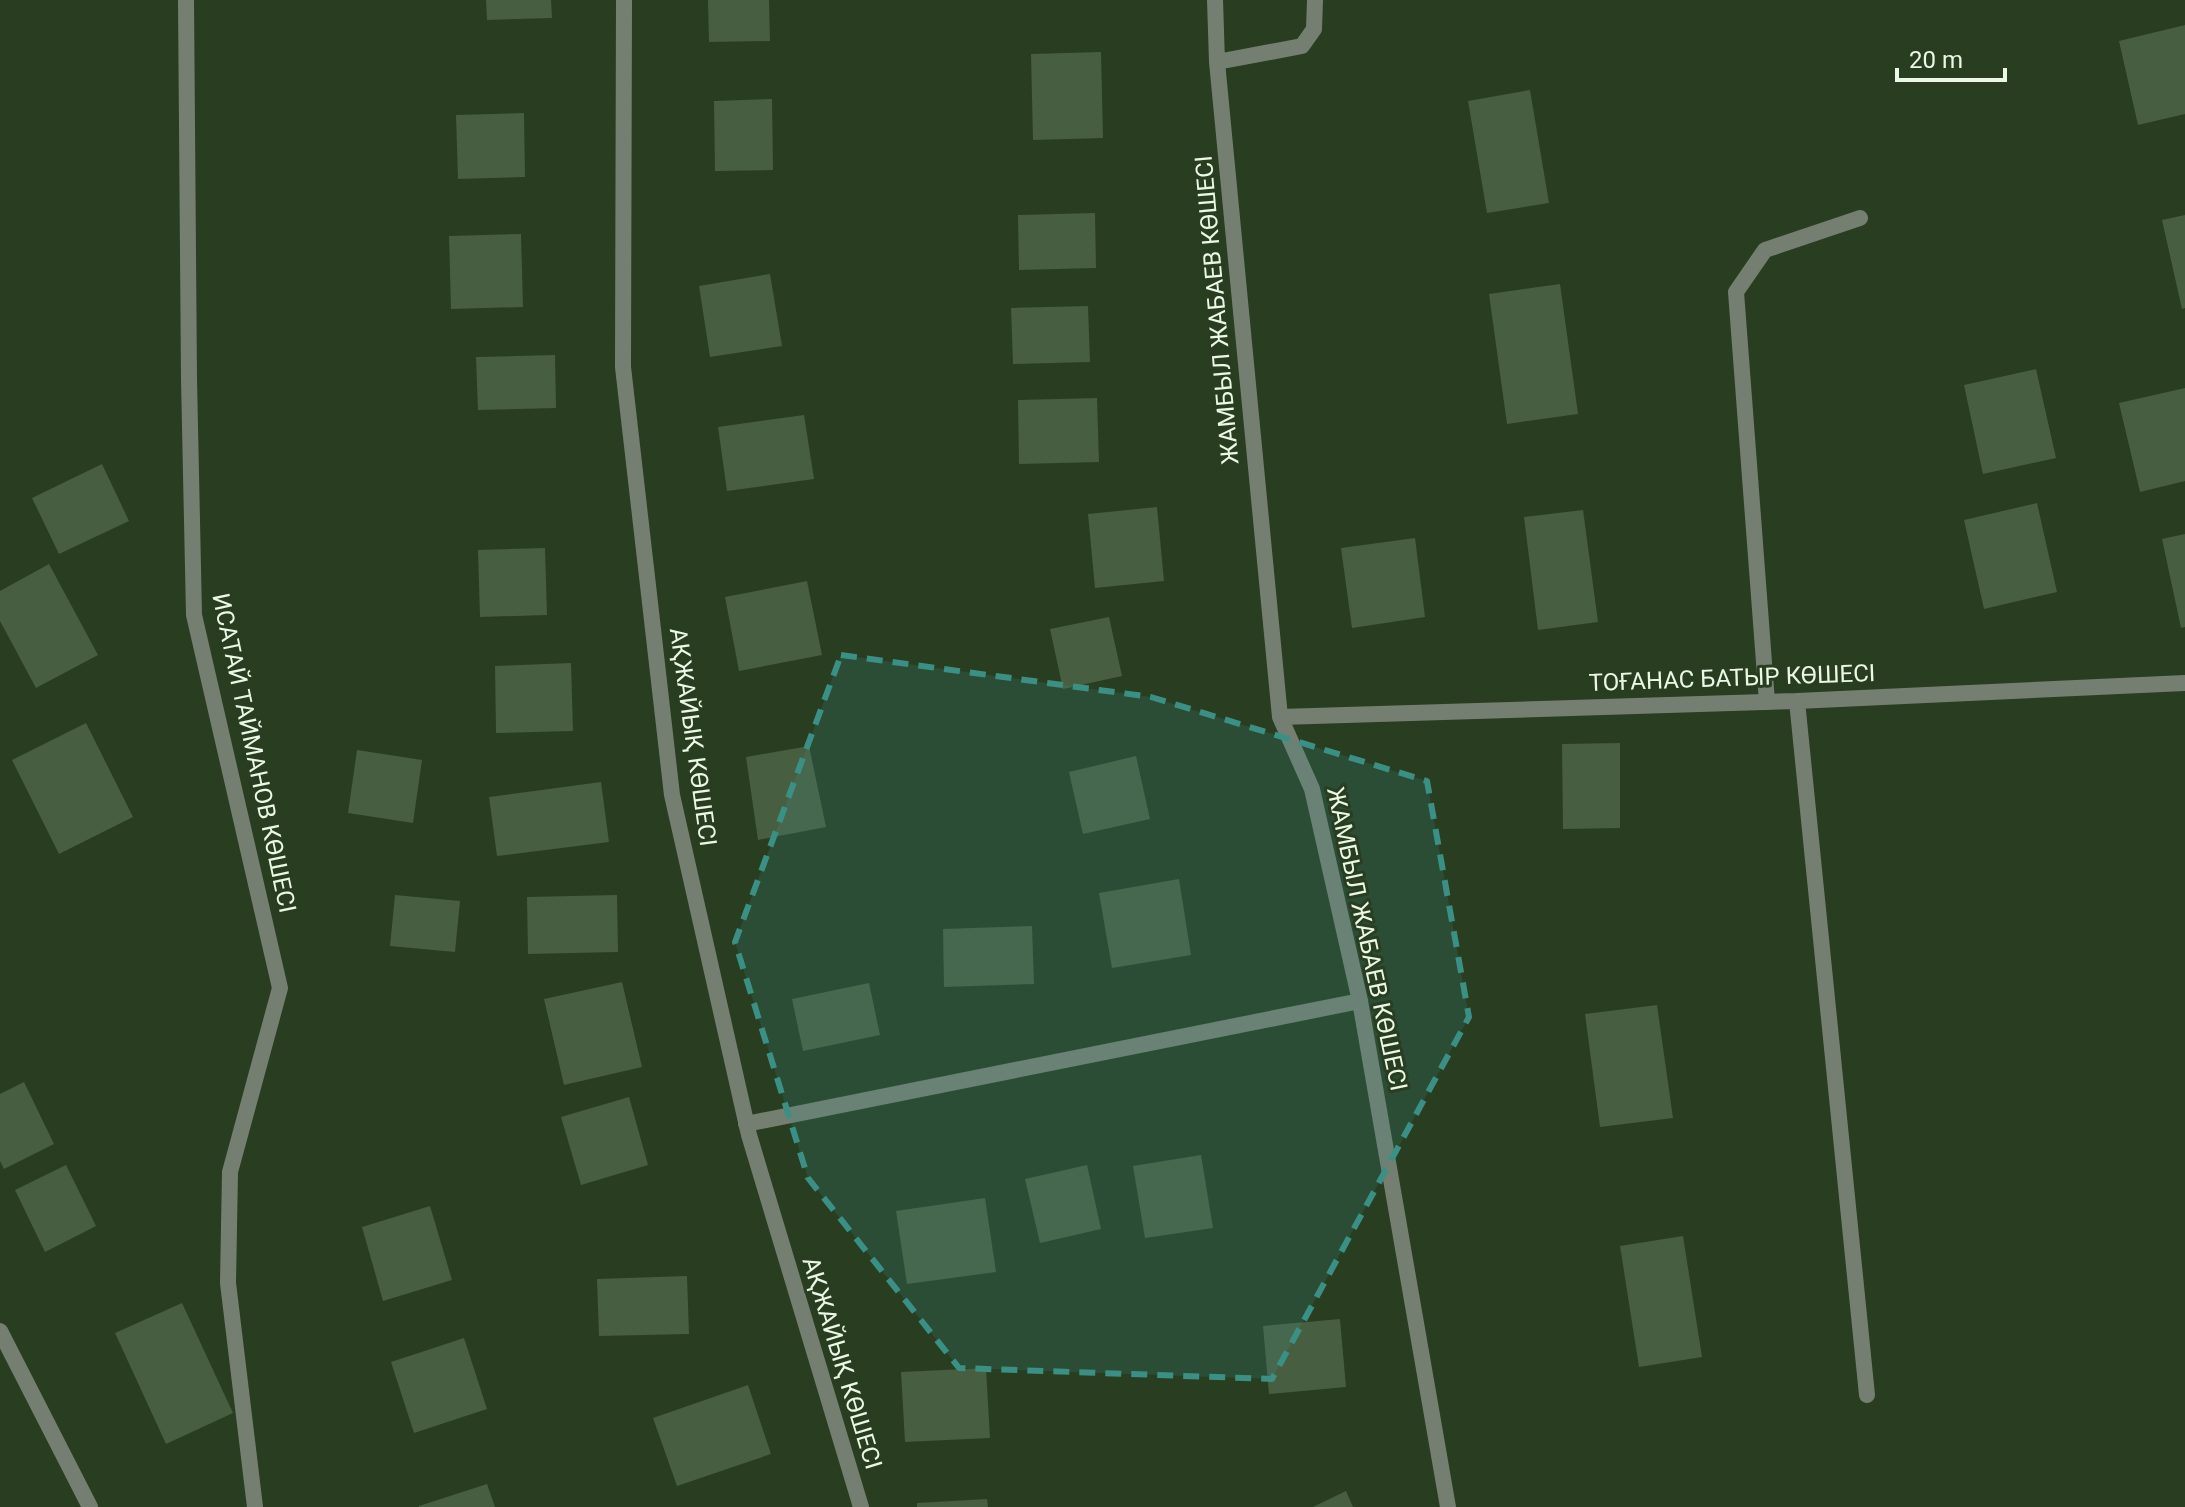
<svg xmlns="http://www.w3.org/2000/svg" width="2185" height="1507" viewBox="0 0 2185 1507" font-family="Roboto,sans-serif">
<style>
.building{fill:#485e40}
.lines{fill:none;stroke-linecap:round;stroke-linejoin:round}
.service{stroke:#757f71;stroke-width:16}
.minor{stroke:#757f71;stroke-width:16}
.marked{fill:#3b9086;fill-opacity:0.2;stroke:#3b9086;stroke-width:6;stroke-dasharray:16 10;stroke-linejoin:round}
.labels{text-anchor:middle;stroke-width:6;stroke-linejoin:round;paint-order:stroke}
.street-label{font-size:24px;fill:#ebf8e6;stroke:#293d21}
</style>
<rect width="100%" height="100%" fill="#293d21"/>
<path class="building" d="M486 0H551L552 18 487 20Z
M708 0H769L770 41 709 42Z
M2185 25V114L2138 125 2119 41Z
M1101 52 1103 138 1033 140 1031 54Z
M1530 90 1549 203 1487 213 1468 101Z
M772 99 773 170 715 171 714 101Z
M524 113 525 177 458 179 456 115Z
M1095 213 1096 268 1019 270 1018 215Z
M2185 215V308L2182 309 2162 220Z
M521 234 523 307 451 309 449 236Z
M770 274 782 346 710 357 699 286Z
M1560 284 1578 414 1507 424 1489 294Z
M1088 306 1090 362 1013 364 1011 308Z
M555 355 556 408 478 410 476 357Z
M2036 369 2056 458 1983 474 1964 385Z
M2185 388V481L2140 492 2119 403Z
M1097 398 1099 462 1019 464 1018 400Z
M804 415 814 479 727 491 718 427Z
M102 464 129 521 59 554 32 498Z
M2037 503 2057 592 1984 609 1964 520Z
M1157 507 1164 581 1095 588 1088 514Z
M1583 510 1598 622 1538 630 1524 517Z
M2185 534V627L2181 628 2162 539Z
M1415 538 1425 617 1352 628 1341 548Z
M545 548 547 615 480 617 478 550Z
M49 564 98 655 36 688 0 621V591Z
M807 581 822 655 739 671 725 597Z
M1109 617 1122 676 1063 689 1050 629Z
M571 663 573 731 496 733 495 666Z
M86 723 133 817 59 854 12 760Z
M1620 743V828L1563 829 1562 744Z
M809 746 826 827 758 840 746 757Z
M357 750 422 760 413 823 348 813Z
M1136 756 1150 819 1083 834 1069 772Z
M601 782 609 842 497 856 489 797Z
M1179 879 1191 955 1112 968 1099 893Z
M395 895 460 901 455 952 390 946Z
M617 895 618 952 528 954 527 897Z
M1032 926 1034 984 944 987 943 929Z
M622 982 642 1067 564 1085 544 999Z
M869 983 880 1035 803 1051 792 999Z
M1657 1005 1673 1118 1600 1127 1585 1014Z
M24 1082 54 1144 4 1169 0 1161V1094Z
M629 1097 648 1165 581 1185 561 1117Z
M1201 1155 1213 1228 1145 1238 1133 1166Z
M66 1165 96 1226 45 1252 15 1190Z
M1087 1165 1101 1229 1040 1243 1025 1179Z
M985 1198 996 1272 907 1284 896 1211Z
M430 1206 452 1280 383 1301 362 1227Z
M1683 1236 1702 1357 1639 1367 1620 1246Z
M687 1276 689 1334 599 1336 597 1279Z
M182 1303 233 1413 166 1444 115 1333Z
M1340 1319 1346 1387 1269 1394 1263 1326Z
M464 1338 487 1409 414 1433 391 1362Z
M986 1368 990 1438 905 1442 901 1372Z
M748 1385 771 1454 677 1486 653 1418Z
M487 1484 495 1507H419V1506Z
M1346 1491 1353 1507H1313Z
M987 1499 988 1507H917V1503Z"/>
<g class="lines">
<path class="service" d="M1767 702 1736 292 1765 250 1860 218
M746 1124 1360 1001"/>
<path class="minor" d="M186 0 189 379 194 615 280 988 230 1172 228 1283 255 1507
M624 0 623 367 672 795 749 1135 861 1507
M1215 0 1217 62 1280 717 1312 789 1360 1001 1448 1507
M1217 62 1302 46 1314 29 1315 0
M1797 701 1867 1395
M1280 717 1797 701 2185 683
M0 1331 90 1507"/>
</g>
<path class="marked" d="M841 655 1151 697 1427 781 1469 1017 1272 1379 959 1368 808 1178 735 942Z"/>
<g class="labels">
<g class="street-label">
<text transform="translate(1217 310) rotate(-95)" y="8">ЖАМБЫЛ ЖАБАЕВ КӨШЕСІ</text>
<text transform="translate(1732 678) rotate(-2)" y="8">ТОҒАНАС БАТЫР КӨШЕСІ</text>
<text transform="translate(693 737) rotate(82)" y="8">АҚЖАЙЫҚ КӨШЕСІ</text>
<text transform="translate(254 753) rotate(78)" y="8">ИСАТАЙ ТАЙМАНОВ КӨШЕСІ</text>
<text transform="translate(1367 939) rotate(78)" y="8">ЖАМБЫЛ ЖАБАЕВ КӨШЕСІ</text>
<text transform="translate(842 1363) rotate(73)" y="8">АҚЖАЙЫҚ КӨШЕСІ</text>
</g>
</g>
<path d="M1897 68v12h108v-12" fill="none" stroke="#ebf8e6" stroke-width="4"/>
<text x="1909" y="68" font-size="24" fill="#ebf8e6" stroke="#293d21" stroke-width="6" paint-order="stroke">20 m</text>
</svg>
